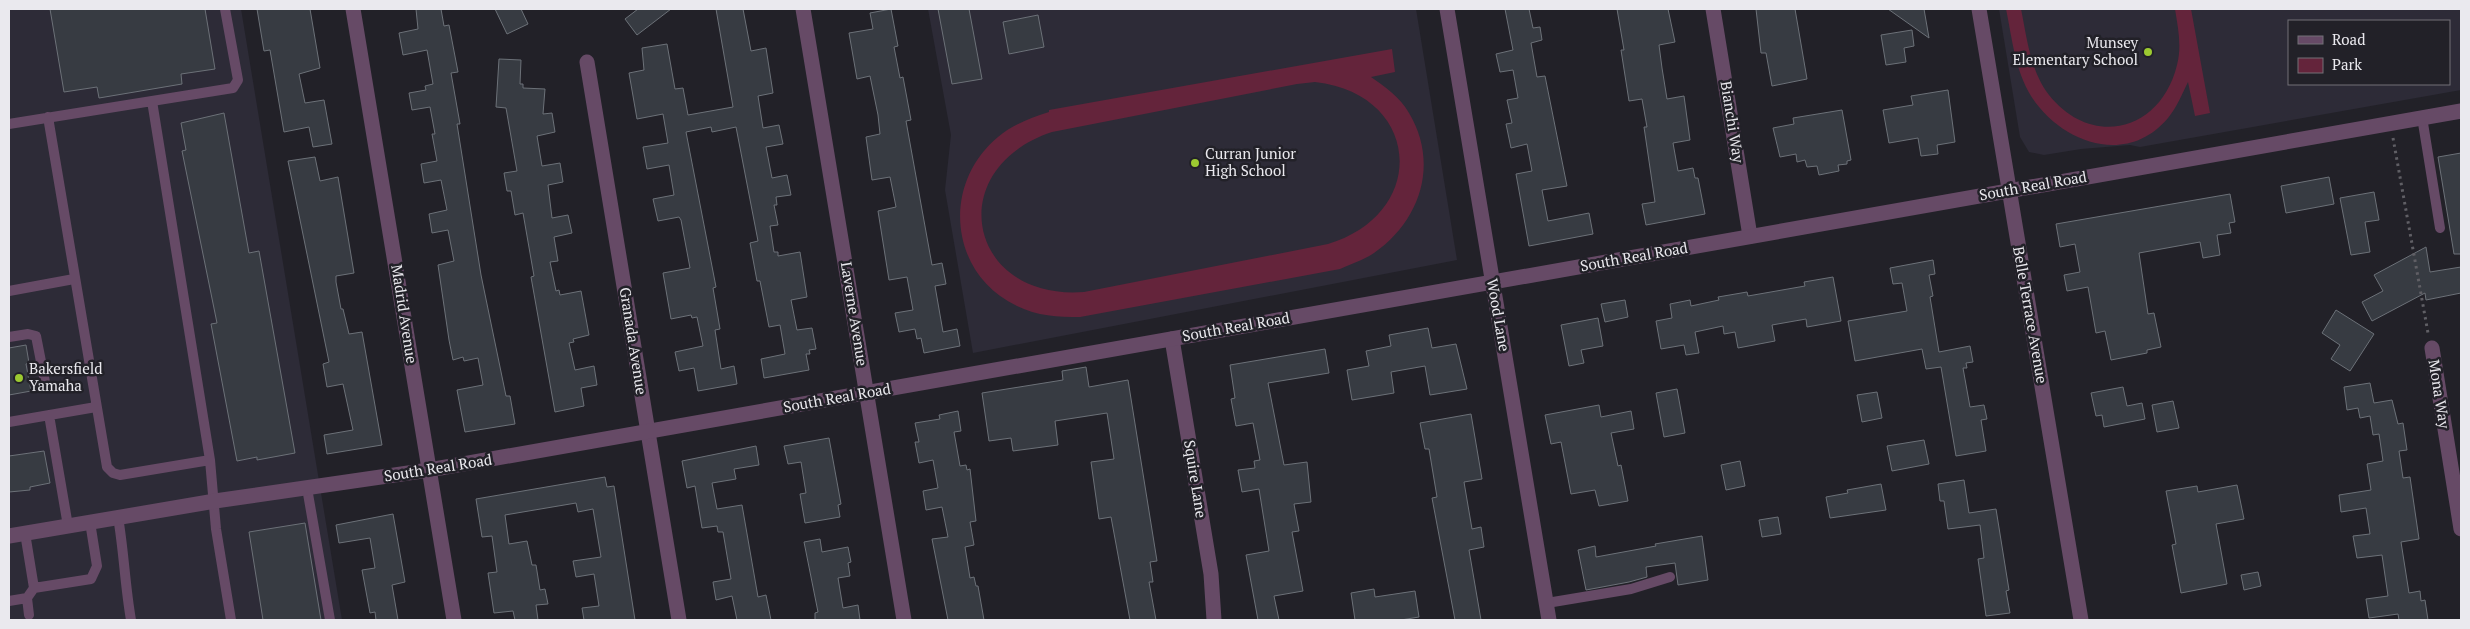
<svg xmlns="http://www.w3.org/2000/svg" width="2470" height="629" viewBox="0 0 2470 629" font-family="'PT Serif',serif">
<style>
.built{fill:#2d2b37;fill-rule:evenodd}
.green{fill:#64243b;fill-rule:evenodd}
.building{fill:#373b42;stroke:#6c7178}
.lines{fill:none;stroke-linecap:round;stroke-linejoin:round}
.path{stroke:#605f65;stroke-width:3;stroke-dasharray:2.5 4;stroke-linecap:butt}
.service{stroke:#664a66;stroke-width:10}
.minor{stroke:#664a66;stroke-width:15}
.tertiary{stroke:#664a66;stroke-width:15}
.poi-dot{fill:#9cca31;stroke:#222128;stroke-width:2}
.labels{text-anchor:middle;stroke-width:5;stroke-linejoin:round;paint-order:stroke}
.poi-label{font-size:15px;fill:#eae9ee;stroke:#222128;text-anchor:start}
.street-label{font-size:15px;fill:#eae9ee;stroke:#222128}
</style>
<rect width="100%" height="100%" fill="#222128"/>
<path class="built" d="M9 9H241L342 620H9Z
M928 9H1416L1457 260 973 353 945 190 951 135Z
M1999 9H2461V90L2140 147 2130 145 2081 149 2044 155 2029 152 2020 137ZM2289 21H2449V84H2289Z"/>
<path class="green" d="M2006 9H2021C2027 38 2030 70 2049 95 2092 149 2161 131 2177 65 2182 46 2178 28 2175 9H2191L2210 113 2195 116 2188 82C2182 94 2177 107 2168 118 2127 167 2061 143 2031 96 2015 70 2012 38 2006 9Z
M1392 49 1395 72 1371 77C1385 87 1400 97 1409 113 1439 163 1421 220 1374 253 1364 260 1351 264 1340 269L1080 317C1058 317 1037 316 1017 306 949 274 941 184 998 137 1013 124 1031 118 1049 112V110ZM1315 82C1422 94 1429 214 1328 244L1084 292C968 301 941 169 1052 132L1297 84Z"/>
<path class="building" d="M50 9H205L215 69 181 74 182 84 99 98 97 87 64 92Z
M257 9H310L320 68 299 74 305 103 324 100 332 144 313 147 309 127 284 132 270 50 264 51Z
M416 9H441L444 26 449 25 458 72 451 73 460 124H457L481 275 506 396H510L515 424 465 432 457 390 483 385 478 358 464 361 463 357 453 360 449 340 438 265 454 261 448 230 432 233 429 214 447 210 441 180 424 183 421 164 437 161 432 134H435L430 107 412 110 409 93 426 90 425 86 433 84 427 50 403 55 399 33 418 29Z
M495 9H521L528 24 507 34Z
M638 9H671L637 35 625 19Z
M716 9H743L751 51 766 48 773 93 758 96 763 128 779 125 783 144 766 147 772 178 787 175 791 195 776 197 777 205H774L778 225 770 226 774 252H778V256L800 252 807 297 791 300 797 330 812 328 816 349 809 350 810 354H806L809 370 764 378 761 359 785 354 780 325 769 327 760 281H757L750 243 758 241 736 127 712 132 711 127 686 132 716 287 713 288 720 329 715 330 721 369 734 366 737 384 698 391 694 368 679 371 675 352 703 346 697 317 692 318 691 315 671 319 663 273 690 268 681 220 679 217 658 221 653 199 674 195 669 165 647 169 643 147 668 143 663 114 637 119 629 73 644 70 642 48 667 44 675 89 683 88 688 115 733 107Z
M891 9 898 46 894 47 900 78 903 77 911 120 906 121 932 265 942 263 946 284 935 286 943 332 957 329 960 346 924 353 921 338 917 339 915 329 899 332 895 313 913 310 907 277 889 280 878 211 896 207 890 177 872 180 866 137 880 134 878 115 870 76 857 79 849 33 873 29 870 13Z
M938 9H969L982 79 952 84Z
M1505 9H1529L1533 28 1540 27 1542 40 1531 43 1537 77 1545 76 1567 186 1542 190 1548 221 1589 213 1593 234 1529 246 1516 174 1532 171 1527 144 1511 148 1506 124 1512 123 1507 100 1518 98 1513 70 1500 72 1496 54 1513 50Z
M1617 9H1668L1675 42 1659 45 1662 68 1667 99 1684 96 1690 140 1673 143 1678 171 1693 168 1695 178H1698L1705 214 1646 225 1642 204 1655 202 1644 127H1647L1642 99 1629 101 1621 50H1624Z
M1756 9H1795L1807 79 1772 86 1766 53H1761Z
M1888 9H1924L1929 38Z
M1038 15 1044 47 1009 54 1003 22Z
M1912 30 1914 46 1904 48 1906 62 1886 65 1881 35Z
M499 59 521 60 520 84H523V88L545 89 543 114 552 113 555 132 537 136 542 166 560 163 563 182 548 185 552 218 568 215 572 233 554 237 558 261 550 262 556 291 559 290 560 295 581 291 589 335 573 339 574 342 569 343 575 370 594 366 597 385 581 388 584 406 555 412 531 277 534 276 523 213 515 215 511 191H507L504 173 517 171 506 108 496 107Z
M1948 90 1955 142 1937 145 1938 154 1921 156 1918 138 1889 143 1883 110 1913 105 1911 96Z
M1842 110 1851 160 1847 161V164L1838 165 1839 171 1819 175 1817 166 1807 167 1805 160 1797 162 1796 154 1780 157 1773 128 1794 124 1793 118Z
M224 113 249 253 259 251 295 453 257 460V457L237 461 211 324 217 323 182 151 186 150 181 123Z
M2461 153V254H2454L2438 157Z
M315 157 320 181 338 177 354 273 336 276V282L341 309H343L349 334 362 332 382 445 327 454 324 435 353 430 343 384 327 387 323 364 329 362 288 161Z
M2329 177 2334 204 2286 213 2281 186Z
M2374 192 2379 220 2365 222 2370 252 2351 255 2340 198Z
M2230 194 2235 222 2229 223 2231 233 2217 235 2220 255 2203 258 2200 242 2139 253 2148 314 2154 313 2161 347 2147 350V353L2111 360 2105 331 2096 333 2088 287 2067 291 2064 275 2080 272 2075 244 2060 247 2056 224Z
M2426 247 2430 272 2461 267V293L2426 300 2425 293 2372 321 2362 302 2383 291 2374 275Z
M1933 260 1935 274 1929 275 1933 296 1930 297 1939 352 1970 346 1973 362 1966 363 1967 368H1963L1970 407 1984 405 1987 419 1981 420 1986 451 1956 456 1941 367 1926 369 1922 349 1855 361 1848 321 1907 311 1902 283 1893 284 1890 268Z
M1833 277 1841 321 1807 327 1806 319 1772 325 1775 341 1738 348 1735 332 1724 334 1723 326 1695 332 1699 353 1686 355 1684 345 1661 349 1656 321 1672 318 1670 304 1690 300 1691 306 1719 300 1718 297 1747 292 1748 296 1805 286 1804 282Z
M1625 300 1628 317 1605 322 1601 304Z
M2336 310 2374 334 2350 371 2331 359 2340 345 2322 333Z
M1598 318 1603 346 1581 350 1584 363 1569 366 1561 325Z
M1428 328 1432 348 1456 344 1467 389 1430 395 1425 366 1391 372 1394 393 1352 400 1347 370 1369 366 1366 351 1391 346 1389 335Z
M26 345 29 363 26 364 31 391 9 395V348Z
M1325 349 1329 373 1268 383 1284 465 1307 462 1311 502 1294 504 1299 531 1292 532 1303 591 1274 596 1279 620H1258L1246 555 1269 551 1259 489 1242 492 1238 470 1255 468 1254 461 1260 460 1253 423 1236 426 1231 399 1235 398 1230 365Z
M1086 367 1089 387 1128 380 1157 561 1150 562 1153 582H1149L1156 620H1130L1111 517 1099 519 1091 462 1114 459 1107 413 1055 421 1058 445 1013 451 1011 438 989 441 982 393 1063 380 1062 371Z
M2370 383 2374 403 2392 400 2398 424 2403 423 2407 450 2399 451 2403 478 2410 477 2419 539 2401 542 2409 593 2420 591 2421 601 2425 600 2428 620H2399L2398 614 2369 618 2366 599 2388 596 2382 555 2357 558 2353 536 2370 534 2366 508 2341 512 2339 495 2371 490 2367 464 2383 461 2379 434 2373 435 2370 416 2360 418 2358 408 2347 410 2344 387Z
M2123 387 2127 406 2142 403 2145 419 2104 427 2102 415 2096 416 2091 393Z
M1677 389 1685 433 1664 437 1656 393Z
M1877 392 1882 418 1862 422 1857 395Z
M2173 401 2179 428 2157 432 2152 405Z
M1599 405 1601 417 1631 411 1634 429 1611 433 1618 466 1621 465 1628 501 1599 506 1595 490 1571 494 1561 442 1551 444 1545 415Z
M958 411 961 431 954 432 960 466 966 465 967 470 970 469 976 521 970 522 974 545 965 547 970 578 974 577 976 586H978L984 620H948L932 539 948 537 942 507 926 510 923 491 938 488 933 460 919 463 915 442H919L915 423 940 419 939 415Z
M1471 414 1482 479 1464 482 1472 529 1481 527 1484 547 1469 550 1481 620H1455L1432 498 1437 497 1429 449H1425L1420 423Z
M829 438 841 504 838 505 840 517 805 523 800 494 806 493 801 462 788 464 784 446Z
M1924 440 1929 464 1892 471 1887 446Z
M756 446 759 465 734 469 736 479 712 483 717 509 742 505 758 597 766 595 771 620H737L732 596 716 600 713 582 731 579 723 532H718L717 526 702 528 695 486 687 488 682 461Z
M44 451 50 483 30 487V490L9 492V456Z
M1740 461 1745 486 1726 490 1721 465Z
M605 477 607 487 614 486 635 620H584L582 608 599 606 594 574 576 577 573 561 601 557 593 509 578 512 576 503 505 515 509 544 527 541 532 565H536L540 590 545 589 548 604 536 605 538 620H515L513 611 494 613 488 573 497 572 492 536 482 537 476 499Z
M1964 480 1969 513 1996 509 2009 590 2006 591 2010 613 1986 616 1978 559 1984 558 1980 525 1948 529 1944 501H1940L1938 484Z
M1881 484 1886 510 1830 518 1826 497 1848 493 1847 490Z
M2237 485 2244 519 2216 524 2227 584 2181 593 2172 545 2176 544 2166 491 2197 486 2198 492Z
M393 514 405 582 392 585 398 620H376L375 612 370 613 362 570 375 568 370 538 339 543 336 525Z
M1778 517 1781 534 1762 537 1759 520Z
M305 523 321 620H263L249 532Z
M1702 536 1708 580 1678 585 1675 563 1646 567 1647 577 1629 582 1586 590 1578 550 1595 546 1596 557 1656 546 1655 544Z
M820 539 822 552 848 547 851 562 848 563 850 576 838 578 843 608 858 605 860 620H815V613L818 612 804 542Z
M2258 572 2261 586 2244 590 2241 575Z
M1374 589 1375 597 1415 591 1419 617 1401 620H1355L1351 593Z"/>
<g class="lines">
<path class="path" d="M2393 138 2428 333"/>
<path class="service" d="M152 101 233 88 238 80 225 9
M48 117 107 467 113 473 120 475 210 460
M2422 117 2440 228
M9 124 152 101 210 460 216 529 231 620
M9 291 74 279
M9 337 28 334 36 336 45 382
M49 415 68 526
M9 422 96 407
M307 488 330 620
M118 517C124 552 125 586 131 620
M25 533 34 588 91 579 97 566 90 522
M27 598 29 615
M9 601 27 598 34 588
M1547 603 1631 589 1670 577"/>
<path class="minor" d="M353 9 454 620
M803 9 904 620
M1447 9 1549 620
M1713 9 1750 236
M587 62 679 620
M1172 339 1211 574 1214 620
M2432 348 2461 529"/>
<path class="tertiary" d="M1979 9 2081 620
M9 536 215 501 429 470 2461 111"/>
</g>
<g class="poi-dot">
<circle cx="2148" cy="52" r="5"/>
<circle cx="1195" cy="163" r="5"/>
<circle cx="19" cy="378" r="5"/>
</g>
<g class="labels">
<g class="poi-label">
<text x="2138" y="48" text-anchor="end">Munsey<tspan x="2138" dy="17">Elementary School</tspan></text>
<text x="1205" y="159">Curran Junior<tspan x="1205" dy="17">High School</tspan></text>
<text x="29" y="374">Bakersfield<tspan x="29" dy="17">Yamaha</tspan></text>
</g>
<g class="street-label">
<text transform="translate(1732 122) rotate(81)" y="5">Bianchi Way</text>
<text transform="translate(2033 186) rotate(-10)" y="5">South Real Road</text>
<text transform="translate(1634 257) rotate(-10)" y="5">South Real Road</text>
<text transform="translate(404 314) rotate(81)" y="5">Madrid Avenue</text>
<text transform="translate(854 314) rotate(81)" y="5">Laverne Avenue</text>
<text transform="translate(1498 315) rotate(80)" y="5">Wood Lane</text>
<text transform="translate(2030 315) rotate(80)" y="5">Belle Terrace Avenue</text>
<text transform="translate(1236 327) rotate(-10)" y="5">South Real Road</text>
<text transform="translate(633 341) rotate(81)" y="5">Granada Avenue</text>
<text transform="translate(2439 394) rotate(81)" y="5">Mona Way</text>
<text transform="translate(837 398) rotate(-10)" y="5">South Real Road</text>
<text transform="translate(438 468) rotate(-9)" y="5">South Real Road</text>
<text transform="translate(1195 479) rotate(81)" y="5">Squire Lane</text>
</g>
</g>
<rect width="2470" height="629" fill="none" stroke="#eae9ee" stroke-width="20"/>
<rect x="2288" y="20" width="162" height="65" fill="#222128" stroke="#727177"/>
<rect x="2298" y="36" width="25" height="8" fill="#664a66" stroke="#727177"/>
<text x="2332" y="45" font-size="15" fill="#eae9ee">Road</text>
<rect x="2298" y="58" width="25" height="15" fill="#64243b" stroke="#727177"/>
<text x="2332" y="70" font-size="15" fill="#eae9ee">Park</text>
</svg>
